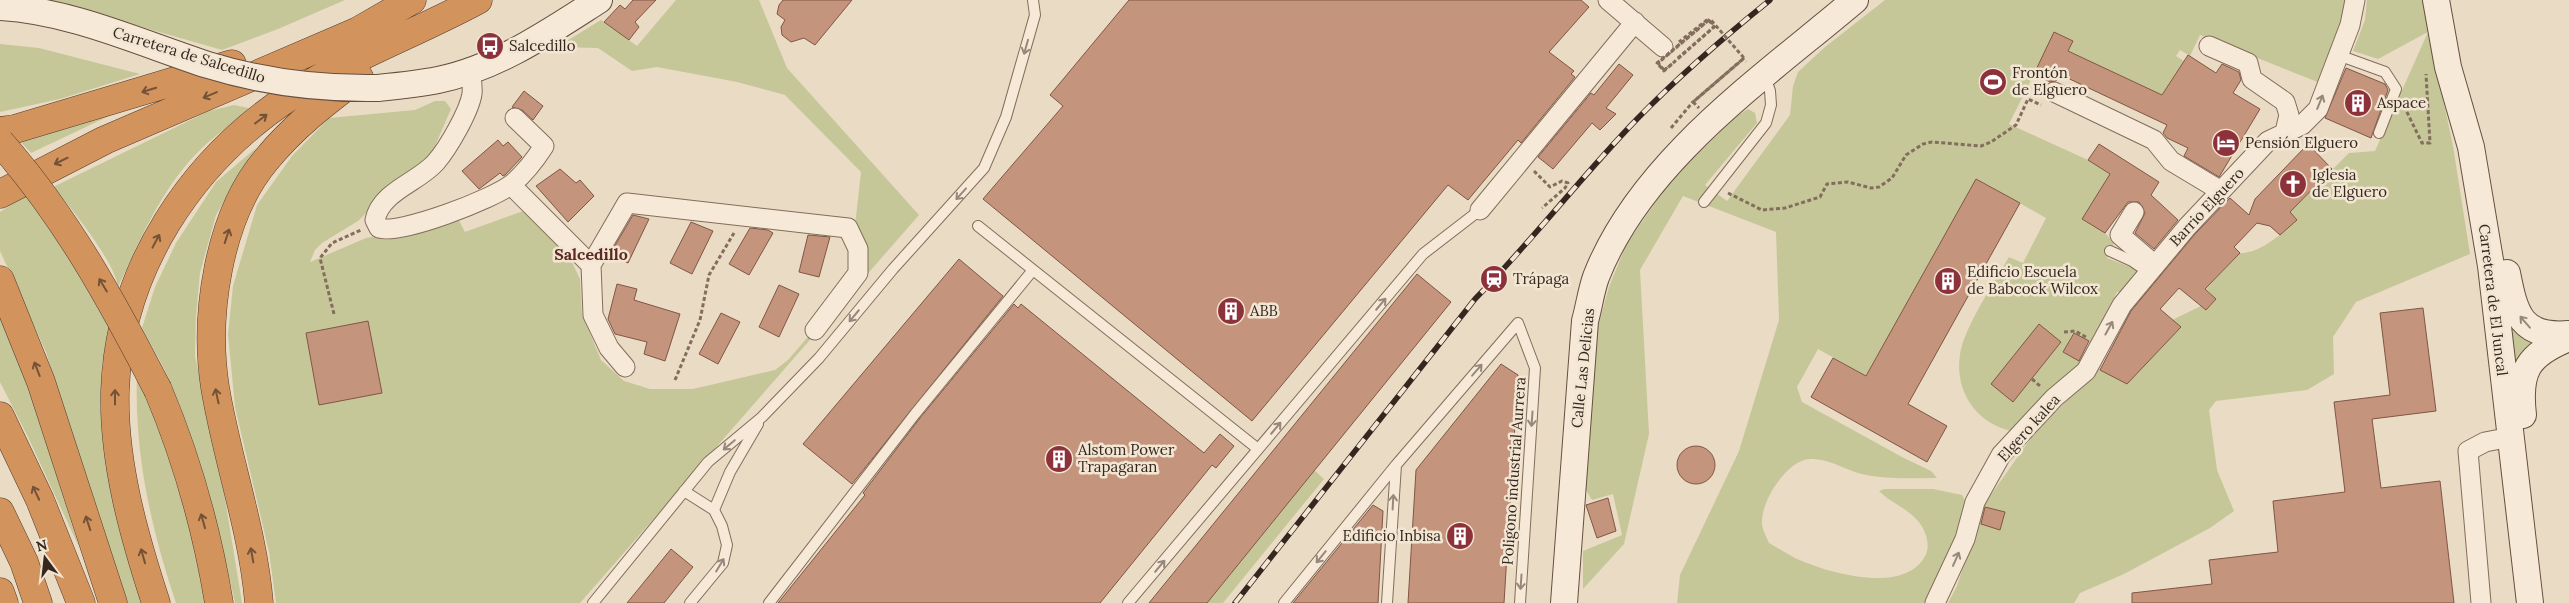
<svg xmlns="http://www.w3.org/2000/svg" width="2569" height="603" viewBox="0 0 2569 603" font-family="Lora,serif">
<style>
.green{fill:#c6c799}
.building{fill:#c5947d;stroke:#805644}
.lines{fill:none;stroke-linecap:round;stroke-linejoin:round}
.lane-casing{stroke:#836d5c;stroke-width:12}
.street-casing{stroke:#836d5c;stroke-width:21}
.secondary-casing{stroke:#654f3f;stroke-width:28}
.highway-casing{stroke:#513c30;stroke-width:29}
.path{stroke:#836d5c;stroke-width:3;stroke-dasharray:4 2.5;stroke-linecap:butt}
.lane{stroke:#f6e9d7;stroke-width:10}
.street{stroke:#f6e9d7;stroke-width:19}
.secondary{stroke:#f6e9d7;stroke-width:26}
.highway{stroke:#d2935c;stroke-width:28}
.rail-casing{stroke:#35271f;stroke-width:5.5}
.rail{stroke:#f2e6d3;stroke-width:4;stroke-dasharray:11;stroke-linecap:butt}
.secondary-bridge-casing{stroke:#654f3f;stroke-width:28;stroke-linecap:butt}
.highway-bridge-casing{stroke:#513c30;stroke-width:29;stroke-linecap:butt}
.path-bridge{stroke:#836d5c;stroke-width:3;stroke-dasharray:4 2.5;stroke-linecap:butt}
.secondary-bridge{stroke:#f6e9d7;stroke-width:26}
.highway-bridge{stroke:#d2935c;stroke-width:28}
.oneway{stroke:#96887b}
.oneway2{stroke:#745237}
.labels{text-anchor:middle;stroke-width:5;stroke-linejoin:round;paint-order:stroke}
.poi-label{font-size:15px;fill:#35271f;stroke:#f2e6d3;text-anchor:start}
.street-label{font-size:15px;fill:#35271f;stroke:#f2e6d3}
.neighbourhood-label{font-size:16px;font-weight:bold;fill:#5e2922;stroke:#f2e6d3}
</style>
<rect width="100%" height="100%" fill="#eadbc4"/>
<path class="green" d="M28 0H345L278 29 222 50 128 23Z
M676 0H759L787 68 919 215 580 603H276L269 552 235 407 228 334 233 286 257 205 292 156 329 118 415 110 435 101H445L451 109 431 155 388 192 358 221 322 243 315 250 310 262 366 238 401 232 455 213 465 232 526 210 566 250 580 279 582 314 601 360 624 381 650 389H693L775 370 788 360 863 273 855 226 861 172 785 95 737 82 657 67 632 71 598 48 557 47 601 20 637 46Z
M1885 0H2344C2346 29 2331 57 2320 83L2200 35 2190 56 2180 50 2176 56 2184 61 2163 96 2068 51 2034 74 2009 124 2088 160 2122 182 2082 219 2105 233 2114 243 2107 258 2141 271 2125 292H2117L2091 342 2073 333 2063 352 2081 362 2079 370 2012 431C1969 422 1949 379 1964 339 1975 311 1994 283 2009 257L2023 263 2046 218 1977 179 1866 376 1818 349 1797 387 1802 402 1902 457 1931 471 1937 478C1911 478 1883 480 1858 473 1842 468 1827 458 1810 459 1787 460 1762 500 1762 521 1761 528 1767 537 1769 543 1780 549 1791 557 1802 561 1833 574 1905 594 1925 556 1931 546 1926 530 1918 521 1907 508 1891 503 1879 491L1884 489H1933L1962 495 1968 506 1963 525 1926 603H1677L1680 575 1739 451 1779 320 1776 232 1683 196 1640 270 1649 434 1624 544 1583 589V551L1622 535 1613 494 1592 500 1584 487 1598 326 1609 287 1626 245 1673 177 1737 116 1748 109 1755 113 1757 123 1705 185 1727 201 1790 115 1793 86 1798 72 1825 47Z
M2367 0H2422L2453 146 2470 254 2356 302 2333 337 2334 374 2307 390 2216 401 2209 410 2217 470 2234 511 2210 528 2124 574 2080 593 2074 603H1948L1957 586 1983 506 2036 431 2099 369 2127 383 2180 328 2172 320 2201 306 2206 310 2216 299 2206 289 2240 253C2261 253 2281 234 2297 220L2290 212 2349 153 2375 151 2428 32 2378 59 2353 51 2365 20Z
M0 44 39 48 140 74 60 99 0 112Z
M234 105 253 109C236 122 216 134 201 149 162 187 141 238 118 287 115 262 70 206 53 187L209 111Z
M126 108 31 153 16 137Z
M256 148 216 215 200 273 196 316 195 356 222 480 242 603H235C218 525 199 448 167 375 160 359 150 344 142 328L155 287 176 243 216 182Z
M29 193 112 323 102 364 100 405 114 506 146 603H127L98 521 46 352 0 251V212Z
M0 313 20 359 79 547 28 437 0 382Z
M2509 323 2534 342 2517 364 2514 365Z
M137 374 173 461 209 603H176C151 529 134 453 137 374Z
M1314 470 1324 479 1223 603H1207Z"/>
<path class="building" d="M633 0H656L635 22 639 27 629 40 604 22 620 5 625 9Z
M783 0H852L815 45 804 38 791 42 782 35 781 27 785 20 777 14 779 5Z
M1129 0H1581L1589 7 1549 52 1574 71 1571 74 1575 77 1521 143 1518 140 1468 200 1448 185 1252 421 983 199 1063 106 1050 95Z
M2054 32 2073 41 2068 51 2162 95 2188 55 2216 73 2222 64 2239 72 2241 80 2233 93 2260 109 2219 177 2184 156 2188 148 2167 138 2163 133 2167 125 2059 74 2056 81 2050 82 2034 74Z
M1619 64 1633 75 1606 108 1616 114 1600 130 1592 123 1553 169 1538 157 1591 93 1594 95Z
M2346 68 2385 84 2388 90 2371 138 2325 118Z
M524 91 543 106 533 120 522 110 512 107Z
M498 140 503 146 508 142 522 157 505 175 503 176 500 173 479 189 462 171Z
M2099 144 2159 182 2151 195 2178 220 2154 249 2135 233 2145 213 2139 202H2128L2105 233 2082 219 2110 174 2088 160Z
M2308 144 2332 169 2290 212 2297 220 2280 235 2270 226 2257 223 2234 247 2240 253 2205 289 2216 299 2206 310 2179 288 2160 309 2181 327 2127 384 2100 370 2131 311 2195 234 2230 198 2249 215 2255 199Z
M560 169 576 183 580 180 594 196 568 222 536 186Z
M1976 179 2020 203 1908 404 1947 426 1927 462 1811 397 1833 358 1866 376Z
M633 215 649 219 628 263 610 254Z
M691 222 713 231 692 274 670 263Z
M750 228 768 230 773 233 749 275 729 264Z
M808 235 830 237 819 277 799 272Z
M959 259 1003 296 852 484 803 444Z
M1417 274 1451 302 1207 603H1149Z
M617 284 637 289 634 300 680 314 665 361 644 354 647 342 615 334 608 319Z
M779 285 799 294 779 337 759 327Z
M1014 304 1018 308 1021 304 1204 453 1220 434 1234 446 1216 468 1212 465 1100 603H778L865 495 863 493 920 418Z
M2423 308 2436 411 2372 419 2381 488 2440 481 2454 603H2132V593L2212 584 2209 560 2278 552 2273 501 2345 492 2334 402 2390 395 2380 313Z
M721 313 740 322 718 364 699 354Z
M368 321 382 393 319 405 306 333Z
M2039 324 2061 342 2013 402 1991 384Z
M2074 333 2089 341 2079 361 2063 352Z
M1501 364 1518 375 1504 603H1408L1416 470Z
M1677 465a19 19 0 1 1 38 0a19 19 0 1 1-38 0Z
M1608 498 1616 531 1597 538 1586 505Z
M1373 505 1383 511 1378 603H1293Z
M1985 507 2005 512 2000 530 1981 524Z
M671 549 693 567 664 603H627Z"/>
<g class="lines">
<g class="lane-casing">
<path id="lane" d="M2338 55 2385 72 2396 89 2379 133
M1704 202 1766 123 1771 105 1770 91 1765 76
M978 226 1258 449
M2110 251 2132 261 2148 272
M684 491 714 510 722 526 727 545 723 563 690 603
M714 510 730 472 758 424
M593 603 708 462 762 417 819 358 893 269 984 168 1006 117 1035 15 1033 0
M769 603 915 414 1033 270
M1128 603 1423 254 1480 210
M1284 603 1396 465
M1387 603 1396 465 1518 323 1535 368 1520 603"/>
</g>
<g class="street-casing">
<path id="street" d="M1608 0 1663 47
M2209 46 2248 63 2252 79 2285 102 2289 115 2285 132
M470 70C471 78 473 86 472 94 469 112 448 148 436 162 419 182 381 191 375 220L379 228C400 235 493 199 512 184 525 173 535 160 544 146L515 118
M2054 92 2154 140 2171 161 2221 191
M511 185 591 265
M1480 210 1635 22
M2134 212 2120 235 2155 265
M625 367 609 348 593 315 591 265 627 203 848 228 858 249V273L815 330
M1935 603 1965 539 1975 502 2001 455 2054 398 2086 371 2122 305 2187 227 2268 141 2302 125 2318 109 2350 25 2355 0
M2481 603 2468 451 2485 442 2511 437"/>
</g>
<g class="secondary-casing">
<path id="secondary" d="M2436 0 2448 67 2471 147 2491 266 2530 603
M377 88C397 86 418 84 438 80 497 68 549 32 599 0
M2507 273C2515 314 2521 338 2569 334
M2523 415C2518 371 2527 355 2569 338
M1564 603 1585 321C1589 307 1591 291 1596 277 1641 161 1763 78 1855 0"/>
</g>
<g class="highway-casing">
<path id="highway" d="M0 131 15 129 232 64
M0 194 105 140 358 31 412 0
M0 280 41 382 113 603
M158 390C187 459 207 530 219 603
M0 416 40 500 81 603
M0 512 24 562 38 603
M0 592 4 603
M156 603C134 536 113 462 115 391 119 269 191 161 292 95 350 57 417 33 478 0
M259 603C253 530 227 460 215 387 204 316 218 217 266 160 293 127 325 102 359 77"/>
</g>
<path class="path" d="M1678 58 1714 27 1708 19 1679 42
M1664 70 1672 64
M2404 106 2422 143H2430L2426 74
M1671 128 1692 103 1743 59 1746 62
M1534 171 1550 187 1562 181 1568 183 1565 188 1542 208
M1728 193 1762 210 1785 208 1820 197 1827 184 1848 182 1871 188 1879 187 1892 178 1906 155 1923 144 1932 142 1981 146 1991 142 2016 125 2028 99 2041 105
M334 314 320 258 332 243 361 230
M2064 332 2075 331 2086 337
M2032 379 2040 386
M675 380 700 320 709 275 734 233"/>
<use href="#lane" class="lane"/>
<use href="#street" class="street"/>
<use href="#secondary" class="secondary"/>
<use href="#highway" class="highway"/>
<g class="rail-casing">
<path id="rail" d="M1235 603 1475 299C1532 241 1581 177 1637 119 1678 77 1724 37 1770 0"/>
</g>
<use href="#rail" class="rail"/>
<g class="secondary-bridge-casing">
<path id="secondary-bridge" d="M0 7C72 11 140 43 208 65 263 82 320 89 377 88"/>
</g>
<g class="highway-bridge-casing">
<path id="highway-bridge" d="M0 142C67 218 112 301 158 390"/>
</g>
<path class="path-bridge" d="M1664 70 1658 63 1709 20 1715 26 1664 71 1657 63 1710 19 1744 58 1693 102 1699 108"/>
<use href="#secondary-bridge" class="secondary-bridge"/>
<use href="#highway-bridge" class="highway-bridge"/>
</g>
<defs><path id="oneway-shaft" d="M-6 0H5M1.5-3L5.5 0L1.5 3" fill="none" stroke-width="1.6" stroke-linecap="round" stroke-linejoin="round" transform="scale(1.25)"/></defs>
<g class="oneway">
<use href="#oneway-shaft" transform="translate(1026 47) rotate(106)"/>
<use href="#oneway-shaft" transform="translate(2320 102) rotate(-68)"/>
<use href="#oneway-shaft" transform="translate(961 194) rotate(132)"/>
<use href="#oneway-shaft" transform="translate(1381 304) rotate(-50)"/>
<use href="#oneway-shaft" transform="translate(854 316) rotate(130)"/>
<use href="#oneway-shaft" transform="translate(2525 322) rotate(-131)"/>
<use href="#oneway-shaft" transform="translate(2109 328) rotate(-61)"/>
<use href="#oneway-shaft" transform="translate(1477 370) rotate(-49)"/>
<use href="#oneway-shaft" transform="translate(1532 419) rotate(94)"/>
<use href="#oneway-shaft" transform="translate(1276 428) rotate(-50)"/>
<use href="#oneway-shaft" transform="translate(729 445) rotate(140)"/>
<use href="#oneway-shaft" transform="translate(1393 502) rotate(-87)"/>
<use href="#oneway-shaft" transform="translate(1321 557) rotate(129)"/>
<use href="#oneway-shaft" transform="translate(1956 559) rotate(-66)"/>
<use href="#oneway-shaft" transform="translate(720 565) rotate(-59)"/>
<use href="#oneway-shaft" transform="translate(1160 566) rotate(-50)"/>
<use href="#oneway-shaft" transform="translate(1521 582) rotate(94)"/>
</g>
<g class="oneway2">
<use href="#oneway-shaft" transform="translate(149 90) rotate(163)"/>
<use href="#oneway-shaft" transform="translate(210 95) rotate(157)"/>
<use href="#oneway-shaft" transform="translate(261 119) rotate(-37)"/>
<use href="#oneway-shaft" transform="translate(61 161) rotate(154)"/>
<use href="#oneway-shaft" transform="translate(227 236) rotate(-72)"/>
<use href="#oneway-shaft" transform="translate(156 241) rotate(-62)"/>
<use href="#oneway-shaft" transform="translate(103 285) rotate(-121)"/>
<use href="#oneway-shaft" transform="translate(37 369) rotate(-111)"/>
<use href="#oneway-shaft" transform="translate(217 396) rotate(-102)"/>
<use href="#oneway-shaft" transform="translate(115 397) rotate(-90)"/>
<use href="#oneway-shaft" transform="translate(36 493) rotate(-115)"/>
<use href="#oneway-shaft" transform="translate(203 521) rotate(-106)"/>
<use href="#oneway-shaft" transform="translate(88 523) rotate(-108)"/>
<use href="#oneway-shaft" transform="translate(252 555) rotate(-100)"/>
<use href="#oneway-shaft" transform="translate(143 556) rotate(-106)"/>
</g>
<defs>
<g id="bus-disc" transform="scale(1.4375)"><circle r="9.5" fill="#8d313b" stroke="#f2e6d3"/><path d="M-5-6H5V4H4V6H2V4H-2V6H-4V4H-5ZM-3.5-4V0h7V-4ZM-3.5 1.2v1.5H-2V1.2ZM2 1.2v1.5H3.5V1.2Z" fill="#fff"/></g>
<g id="stadium-disc" transform="scale(1.4375)"><circle r="9.5" fill="#8d313b" stroke="#f2e6d3"/><path d="M0-5a6.5 5 0 1 0 0 10a6.5 5 0 1 0 0-10ZM-3.5-1.8h7v3.6h-7Z" fill="#fff"/></g>
<g id="building-disc" transform="scale(1.4375)"><circle r="9.5" fill="#8d313b" stroke="#f2e6d3"/><path d="M-4-6H4V6H1V3H-1V6H-4ZM-2.5-4.3h1.7v1.8h-1.7ZM.8-4.3h1.7v1.8H.8ZM-2.5-1h1.7V.8h-1.7ZM.8-1h1.7V.8H.8Z" fill="#fff"/></g>
<g id="hotel-disc" transform="scale(1.4375)"><circle r="9.5" fill="#8d313b" stroke="#f2e6d3"/><path d="M-6-4.5h1.5V1H6V5H4.5V3h-9V5H-6ZM-4 0a1.8 1.8 0 1 1 3.6 0ZM.5 0V-2.5h3Q6-2.5 6 0Z" fill="#fff"/></g>
<g id="church-disc" transform="scale(1.4375)"><circle r="9.5" fill="#8d313b" stroke="#f2e6d3"/><path d="M-1.2-6h2.4v3.5h3.3v2.4h-3.3V6h-2.4V-.1h-3.3v-2.4h3.3Z" fill="#fff"/></g>
<g id="station-disc" transform="scale(1.4375)"><circle r="9.5" fill="#8d313b" stroke="#f2e6d3"/><path d="M-3-6H3Q5-6 5-4V2Q5 4 3 4L4.5 6H3L1.5 4h-3L-3 6H-4.5L-3 4Q-5 4-5 2V-4Q-5-6-3-6ZM-3.5-4v3h7v-3ZM-3.5 1v1.5H-2V1ZM2 1v1.5H3.5V1Z" fill="#fff"/></g>
</defs>
<g fill-rule="evenodd">
<use href="#bus-disc" x="490" y="46"/>
<use href="#stadium-disc" x="1993" y="82"/>
<use href="#building-disc" x="2358" y="103"/>
<use href="#hotel-disc" x="2226" y="143"/>
<use href="#church-disc" x="2293" y="184"/>
<use href="#station-disc" x="1494" y="279"/>
<use href="#building-disc" x="1948" y="281"/>
<use href="#building-disc" x="1231" y="311"/>
<use href="#building-disc" x="1059" y="459"/>
<use href="#building-disc" x="1460" y="536"/>
</g>
<g class="labels">
<g class="poi-label">
<text x="509" y="51">Salcedillo</text>
<text x="2012" y="78">Frontón<tspan x="2012" dy="17">de Elguero</tspan></text>
<text x="2377" y="108">Aspace</text>
<text x="2245" y="148">Pensión Elguero</text>
<text x="2312" y="180">Iglesia<tspan x="2312" dy="17">de Elguero</tspan></text>
<text x="1967" y="277">Edificio Escuela<tspan x="1967" dy="17">de Babcock Wilcox</tspan></text>
<text x="1513" y="284">Trápaga</text>
<text x="1250" y="316">ABB</text>
<text x="1078" y="455">Alstom Power<tspan x="1078" dy="17">Trapagaran</tspan></text>
<text x="1441" y="541" text-anchor="end">Edificio Inbisa</text>
</g>
<g class="street-label">
<text transform="translate(189 55) rotate(17)" y="5">Carretera de Salcedillo</text>
<text transform="translate(2207 207) rotate(-47)" y="5">Barrio Elguero</text>
<text transform="translate(2493 300) rotate(83)" y="5">Carretera de El Juncal</text>
<text transform="translate(1583 368) rotate(-84)" y="5">Calle Las Delicias</text>
<text transform="translate(2029 428) rotate(-48)" y="5">Elgero kalea</text>
<text transform="translate(1514 471) rotate(-86)" y="5">Poligono industrial Aurrera</text>
</g>
<g class="neighbourhood-label">
<text x="591" y="260">Salcedillo</text>
</g>
</g>
<g transform="translate(45 558) rotate(345)" stroke="#f2e6d3" stroke-width="4" paint-order="stroke">
<path d="M0-4L9 19L0 12L-9 19Z" fill="#35271f"/>
<text y="-8" font-size="14" font-weight="bold" text-anchor="middle" fill="#35271f">N</text>
</g>
</svg>
